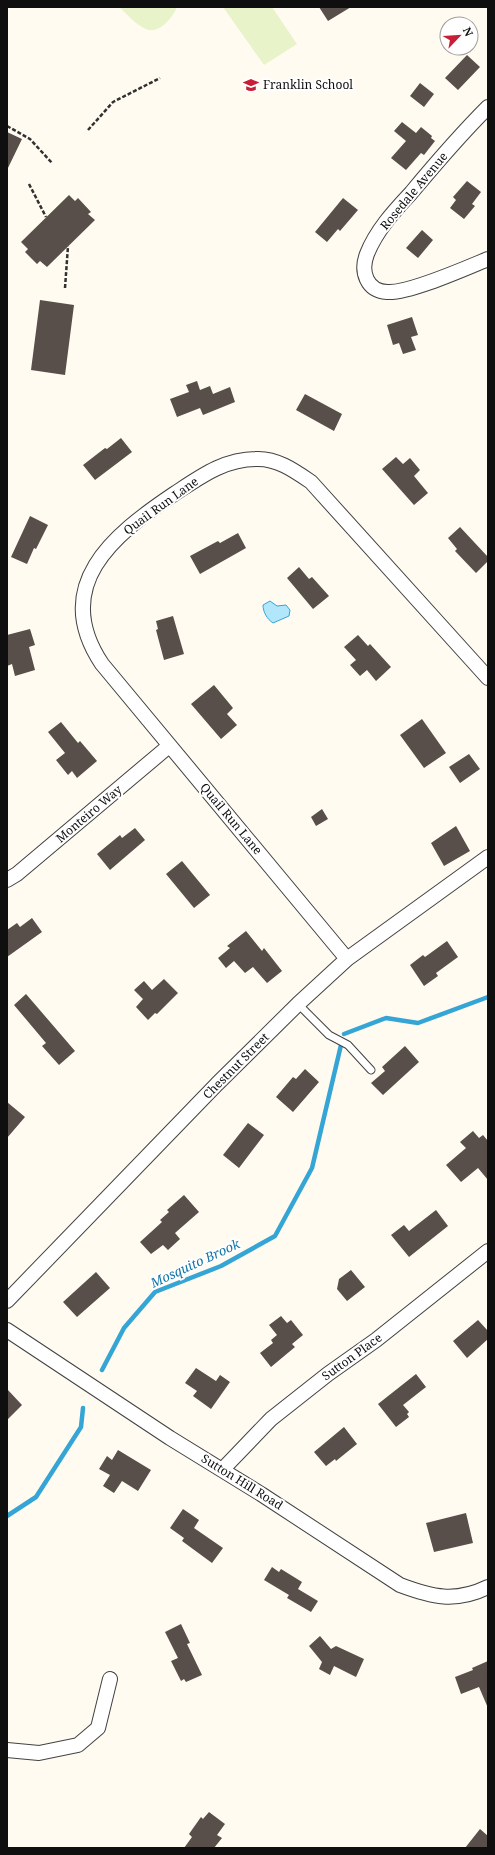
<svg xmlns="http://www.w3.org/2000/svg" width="495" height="1855" viewBox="0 0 495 1855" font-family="'Noto Serif',serif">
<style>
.pitch{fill:#e9f3ca}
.water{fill:#b2e6fa;stroke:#34a5d5}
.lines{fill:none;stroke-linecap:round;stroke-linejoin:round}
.stream{stroke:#34a5d5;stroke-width:4.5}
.building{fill:#584e4a}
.lane-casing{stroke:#424242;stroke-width:9}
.street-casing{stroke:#424242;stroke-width:16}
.path{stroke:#313131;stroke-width:2.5;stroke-dasharray:4 2;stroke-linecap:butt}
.lane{stroke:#fff;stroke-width:7}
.street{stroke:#fff;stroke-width:14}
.labels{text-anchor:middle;stroke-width:4;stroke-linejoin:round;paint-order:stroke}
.poi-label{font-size:12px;fill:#0f0f0f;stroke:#fff;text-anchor:start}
.street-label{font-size:12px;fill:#0f0f0f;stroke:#fff}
.water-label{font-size:13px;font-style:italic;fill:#1075a9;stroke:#fff}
</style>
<rect width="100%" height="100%" fill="#fffbf1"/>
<path class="pitch" d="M119 7H177C173 17 159 35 146 29 136 25 127 14 119 7Z
M223 7H272L297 44 264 65Z"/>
<path class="water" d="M270 601 277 606 286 605 290 610 289 616 273 623C267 619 263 612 263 605Z"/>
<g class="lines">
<path class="stream" d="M344 1034 386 1018 418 1023 488 997
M102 1370 124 1328 155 1292 221 1266 275 1236 312 1168 341 1045
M7 1516 36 1497 81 1427 83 1408"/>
</g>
<path class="building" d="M319 7H351L328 21Z
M467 55 480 67 458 90 445 78Z
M420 83 434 94 424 107 410 96Z
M402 122 416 133 421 127 432 136 431 138 435 141 424 155 421 153 406 170 391 158 406 141 394 131Z
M7 132 22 139 7 170Z
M467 181 481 192 472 204 475 206 464 219 450 208 456 200 453 197Z
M69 195 75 201 78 198 91 212 88 214 95 220 47 267 40 261 37 264 25 252 28 249 21 242Z
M343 198 358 210 340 231 338 229 327 242 315 232Z
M422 230 433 240 418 258 406 248Z
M40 300 74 305 65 375 31 370Z
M412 317 418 335 411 337 416 350 403 354 399 343 393 345 387 325Z
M197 381 200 390 210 386 213 394 230 387 235 402 203 415 200 408 177 417 170 399 189 392 186 385Z
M305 394 342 414 334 431 296 410Z
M121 438 132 452 95 480 83 465 105 448 107 449Z
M396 457 403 464 410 458 420 470 414 476 428 493 414 505 382 469Z
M30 516 48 525 36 549 34 548 27 564 11 557Z
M460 527 488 557V561L476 573 455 551 457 549 448 538Z
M238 533 246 548 200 574 190 556 218 541 220 543Z
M299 567 309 579 312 577 329 596 313 609 287 578Z
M173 616 184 654 164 660 156 630 158 629 156 621Z
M30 629 35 645 29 647 35 670 15 676 12 664 7 666V635Z
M358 635 368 646 370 644 391 667 376 681 367 670 360 676 350 665 356 660 344 647Z
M214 685 233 708 227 714 237 725 221 739 191 704Z
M422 719 446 753 424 768 400 735Z
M61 722 78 743 80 741 97 761 77 778 72 771 68 775 56 760 65 753 48 732Z
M469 754 480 769 460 783 449 767Z
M322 809 328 819 316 826 311 817Z
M456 826 470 851 444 866 431 843Z
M135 828 145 840 110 870 97 854 120 835 122 838Z
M182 861 210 895 194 908 166 874Z
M32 918 42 932 7 957V930L17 923 20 927Z
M246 931 262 951 264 948 282 971 267 983 253 967 245 973 234 961 226 968 218 958 230 948 227 946Z
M447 941 458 957 436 973 438 976 424 986 410 965 423 955 425 957Z
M164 979 178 993 157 1014 155 1013 148 1020 136 1007 143 999 134 990 144 981 152 990Z
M26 994 75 1051 59 1065 42 1046 46 1043 14 1005Z
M405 1046 419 1062 383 1095 371 1083 385 1071 382 1067Z
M305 1069 319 1082 293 1112 276 1097 293 1077 296 1079Z
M7 1102 25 1117 7 1138Z
M248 1123 264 1135 239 1168 223 1155Z
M473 1131 479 1138 483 1135 488 1141V1180L478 1168 461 1182 446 1165 466 1148 460 1142Z
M184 1195 199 1212 175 1233 180 1239 168 1250 163 1245 151 1254 140 1242 162 1222 160 1220 169 1212 167 1210Z
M436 1210 448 1226 409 1257 391 1235 404 1225 409 1231Z
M351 1270 365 1287 347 1301 337 1289 339 1279Z
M96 1272 110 1288 77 1317 63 1302Z
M281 1316 287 1323 291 1320 303 1335 292 1344 295 1347 271 1367 260 1353 273 1343 271 1340 277 1335 269 1325Z
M478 1320 488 1331V1339L467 1358 453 1341Z
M196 1368 216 1381 220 1375 230 1382 211 1409 193 1396 197 1391 185 1383Z
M416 1374 426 1387 403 1405 409 1412 407 1414 409 1417 396 1427 378 1404Z
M7 1389 22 1405 7 1420Z
M344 1427 357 1444 336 1461 335 1459 326 1466 314 1452Z
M118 1450 151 1470 138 1491 122 1481 114 1493 103 1486 110 1475 99 1469 107 1456 112 1460Z
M183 1509 199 1520 194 1528 223 1548 212 1563 182 1541 184 1538 170 1528Z
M466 1513 473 1543 434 1552 426 1523Z
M272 1567 279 1572 281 1569 302 1582 298 1589 318 1601 311 1612 287 1598 289 1595 264 1580Z
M181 1624 190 1643 187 1644 202 1675 186 1682 184 1679 181 1681 171 1661 178 1658 165 1632Z
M320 1636 331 1649 336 1646 364 1659 356 1677 334 1666 330 1675 319 1669 322 1662 309 1646Z
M488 1661V1708L479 1687 461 1694 455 1677 473 1670 472 1668Z
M209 1812 225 1824 217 1835 222 1838 214 1848H184L192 1837 189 1834 201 1817 203 1819Z
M480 1829 488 1836V1848H465Z"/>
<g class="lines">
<g class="lane-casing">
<path id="lane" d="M298 1004 329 1035 348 1045 371 1070"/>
</g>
<g class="street-casing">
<path id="street" d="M488 107C461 134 436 163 411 193 394 211 376 231 367 254 360 272 367 291 387 292 408 294 466 268 488 259
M7 880 17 874 169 746
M347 959 102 664C50 586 113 535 174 494 200 477 224 459 256 459 277 458 295 471 311 482L488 678
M7 1301 217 1084 298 1004 347 959 488 857
M7 1330 170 1438 261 1494 400 1585C432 1597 455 1603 488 1587
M222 1470 271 1419 328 1374 376 1340 488 1251
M7 1750 39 1753 78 1745 98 1728 110 1679"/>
</g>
<path class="path" d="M7 126 30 139 52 163
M88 130 113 102 160 78
M29 184 46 217
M65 288 68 246"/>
<use href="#lane" class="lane"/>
<use href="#street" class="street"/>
</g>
<defs>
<g id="school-bare" transform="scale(1.2)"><path d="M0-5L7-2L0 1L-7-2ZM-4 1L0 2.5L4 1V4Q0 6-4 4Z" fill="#c81e37" stroke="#fff" stroke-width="2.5" paint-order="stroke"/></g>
</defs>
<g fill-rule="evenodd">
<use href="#school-bare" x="251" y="85"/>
</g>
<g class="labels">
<g class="poi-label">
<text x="263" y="89">Franklin School</text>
</g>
<g class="street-label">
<text transform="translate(414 191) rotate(-50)" y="4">Rosedale Avenue</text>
<text transform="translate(161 506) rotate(-36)" y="4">Quail Run Lane</text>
<text transform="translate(89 814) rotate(-40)" y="4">Monteiro Way</text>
<text transform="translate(231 819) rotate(50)" y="4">Quail Run Lane</text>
<text transform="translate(236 1066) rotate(-45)" y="4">Chestnut Street</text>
<text transform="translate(352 1357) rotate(-36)" y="4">Sutton Place</text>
<text transform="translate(242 1482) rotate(32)" y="4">Sutton Hill Road</text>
</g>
<g class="water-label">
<text transform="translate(195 1263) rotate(-25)" y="5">Mosquito Brook</text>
</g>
</g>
<rect width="495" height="1855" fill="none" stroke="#0f0f0f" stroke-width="16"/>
<g transform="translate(459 36) rotate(65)"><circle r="19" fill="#ffffff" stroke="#9f9f9f"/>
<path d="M0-3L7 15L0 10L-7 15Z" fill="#c81e37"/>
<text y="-6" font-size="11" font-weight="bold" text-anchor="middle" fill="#0f0f0f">N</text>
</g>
</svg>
